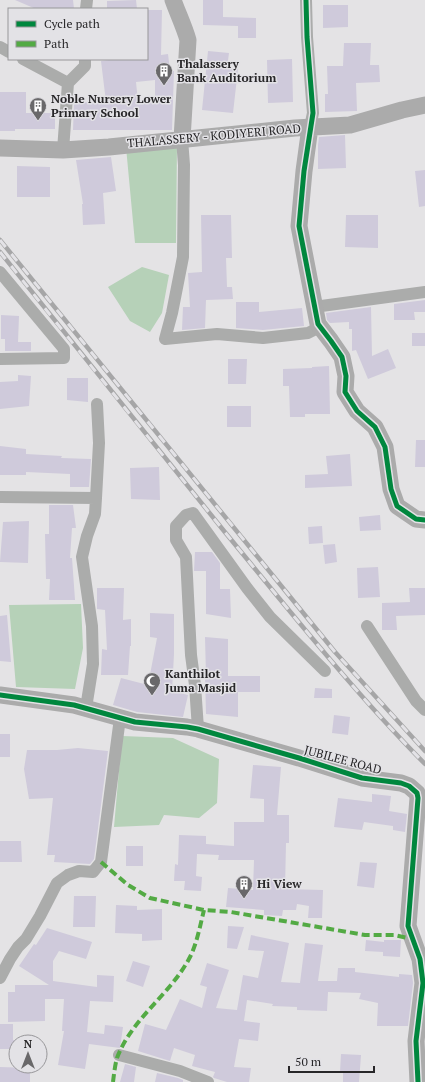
<svg xmlns="http://www.w3.org/2000/svg" width="425" height="1082" viewBox="0 0 425 1082" font-family="'PT Serif',serif">
<style>
.green{fill:#b6d1b8}
.building{fill:#cfcadb;fill-rule:evenodd}
.lines{fill:none;stroke-linecap:round;stroke-linejoin:round}
.street{stroke:#abacab;stroke-width:12}
.secondary{stroke:#ababab;stroke-width:17}
.rail-casing{stroke:#a6a6a7;stroke-width:4.5}
.rail{stroke:#e3e2e6;stroke-width:3;stroke-dasharray:9;stroke-linecap:butt}
.quiet{stroke:#53aa44;stroke-width:4;stroke-dasharray:8 4;stroke-linecap:butt}
.cycleway-casing{stroke:#e3e2e6;stroke-width:8}
.cycleway{stroke:#00873e;stroke-width:5}
.labels{text-anchor:middle;stroke-width:3;stroke-linejoin:round;paint-order:stroke}
.poi-label{font-size:12px;font-weight:bold;fill:#272628;stroke:#e3e2e6;text-anchor:start}
.street-label{font-size:12px;fill:#272628;stroke:#e3e2e6}
</style>
<rect width="100%" height="100%" fill="#e4e3e5"/>
<path class="green" d="M177 143 176 243H135L126 147Z
M142 267 169 275 162 313 150 332 130 321 108 287Z
M81 604 83 648 75 689 16 687 9 605Z
M122 736 173 738 219 759 217 803 199 818 164 815 159 825 114 827Z"/>
<path class="building" d="M15 0H73L74 9H36Z
M136 0 137 9H107V1Z
M203 0H223V17L256 18V38H238V26L203 25Z
M323 5H348V27L323 28Z
M147 10H162L161 55 168 54 170 71H174L172 130H73L74 102H106L101 61 116 59H147ZM155 80V102H138L136 82Z
M344 43H371L370 65H379L380 82 356 83 357 111 325 112V94H328L327 66H343Z
M208 51 229 53 227 68 238 69 233 113 202 110Z
M292 59 293 102 268 103 267 60Z
M0 92H26V113H55V129H15V131H0Z
M345 135 346 168 318 169V145L319 137Z
M111 157 116 191 103 193 105 224 83 225 82 204H83L76 160Z
M17 166 50 167V197H17Z
M425 170V206L419 207 415 171Z
M201 215H231L232 258H226L227 287H232L233 299 206 300 205 328 182 330 183 307H190L188 273 202 272Z
M346 215H378V248L345 247Z
M425 300V312H414L415 320H394V304Z
M236 302H259V312L302 308 304 326 263 330 236 328Z
M371 307 372 356 388 349 396 368 368 379 356 350 352 351V329H349V322L330 323 327 320 326 313Z
M1 315 19 316 18 342H31V351H5V339H1Z
M412 333H425V346H412Z
M228 359H247L246 384H228Z
M329 366 330 414H305V417H290L289 386H283V369L312 368V367Z
M18 375 31 376 29 406 0 409V382L18 381Z
M67 378H88V402L67 400Z
M227 406H251V427H227Z
M416 440H425V467H415Z
M0 446 26 449V454L62 456 61 458 91 459 89 487H70V474L26 472V475H0Z
M350 454 352 486 305 488V475L328 474 326 456Z
M159 467 160 500 131 499 130 468Z
M49 505H73L76 528H72L70 558H72L75 600H49L50 579H46L45 534H49Z
M380 515 381 530 360 531 359 517Z
M29 521 28 563 0 562 3 522Z
M322 526 323 543 309 544 308 527Z
M335 544 337 562 325 564 323 545Z
M195 552H212L220 563V589H230L231 618 206 614V571H194Z
M378 567 380 597 358 598 357 568Z
M97 588H124L123 620 131 619V646H130L128 675H101L102 649 107 650 105 610 97 609Z
M409 588H425V615L396 616 397 630H382V603L410 602Z
M150 613 174 614V654L172 691 188 695 183 717 137 712 113 705 121 678 148 685 157 638 150 637Z
M7 615 11 662 0 661V616Z
M205 637 228 639V676H260V692H238V717L206 714 205 676H206Z
M315 688 332 689V698H314Z
M334 715 350 717 348 735 332 733Z
M0 734H10V757H0Z
M78 748 108 751 94 859 90 864 54 862 55 855H47L53 798 29 799 24 769 27 750H57Z
M253 765 281 767 277 815H289V843H286L285 889 323 890 322 918H308L309 906 297 904 296 910H283L282 916 264 915V910L226 907 228 888 253 890 254 860H218L219 855 197 854 196 876 202 877 201 891 184 890 185 881H174L175 864 178 865 179 835 206 836V844L234 846V822H264V799L250 798Z
M372 794 391 796 389 811 407 814 405 832 393 830V826L364 822 362 830 334 827 338 798 372 802Z
M0 841H21L22 862H0Z
M126 846H143V866H126Z
M360 862 377 863 374 888 357 886Z
M74 896H96L95 927H73Z
M116 905 137 906V910L162 909V940L142 941V934L115 933Z
M228 926 244 927 237 949 227 948Z
M47 928 92 942 86 959 59 951 53 961V981L97 987V975L114 976 113 1002 90 1001 87 1032 104 1034 105 1025 123 1027 120 1048 89 1044 85 1069 58 1065 64 1031H62L64 999H45V1021L8 1022V992H15V985H49L19 966 34 944 36 945Z
M251 935 289 943 281 982 300 983 305 943 323 945 318 981H337L338 968H355V972L399 977V974L412 975 413 983 408 1026H377L378 1003 359 999 361 993 328 992 327 1011 297 1010V1007L272 1006 273 1004 247 1000 244 1021 260 1023 258 1041 239 1039 234 1067 251 1068 249 1082H227L214 1078 213 1077 215 1072 192 1066 195 1055 174 1048 170 1061 138 1051 145 1024 166 1030 180 999 202 1008 207 987 200 985 207 963 229 970 216 1008 237 1010 243 975 258 978 264 951 248 950Z
M366 940 384 942V940H401L400 957 383 956V952L365 951Z
M133 961 150 966 143 987 126 981Z
M0 1024H13V1040H16V1049H0Z
M341 1054 361 1055 359 1082H343V1073L340 1072Z
M125 1064 136 1067 134 1082H120Z
M0 1067 30 1068V1082H0Z
M157 1073 178 1078 183 1080V1082H155Z"/>
<g class="lines">
<path class="street" d="M306 0 307 37 313 113 310 127
M86 9 87 0
M0 47 9 52
M23 59 68 83
M182 139 184 165 183 257 172 313 165 339 217 334 263 338 308 333 320 327
M63 150 68 83 85 66V59
M0 272 64 349V358L0 359
M314 307 425 292
M0 497 96 498
M367 626 416 701 425 710
M86 708 93 664 92 626 82 557 87 536 95 514 96 498 99 443 97 404
M198 729 195 685 191 655 186 557 176 540V526L186 515 193 513 247 588 270 617 325 671
M0 978 10 959 18 947 26 939 40 916 57 883 68 875 79 871 93 872 101 862 120 718
M119 1055 180 1071 208 1082"/>
<path class="secondary" d="M173 0C178 14 184 26 188 40L182 139
M310 127 304 171 299 226 318 324 331 341 342 357 346 376 345 392 357 411 375 427 385 447 391 489 397 506 416 519 425 520
M0 148 63 150 109 147 295 128 350 125 402 110 425 105
M0 695 74 705 135 722 187 727 198 729 299 758 362 778 401 783 409 786 417 793 418 798 408 926 420 959 423 983 416 1041 418 1082"/>
<g class="rail-casing">
<path id="rail" d="M0 240 335 652 425 751
M0 252C74 345 149 438 224 531 289 610 353 691 425 764"/>
</g>
<use href="#rail" class="rail"/>
<path class="quiet" d="M101 862 128 885 150 898 204 910 231 912 365 935H394L412 939
M113 1082C114 1074 115 1065 117 1058 132 1018 171 994 190 957 197 943 200 926 204 910"/>
<g class="cycleway-casing">
<path id="cycleway" d="M306 0 307 37 313 113 304 171 299 226 318 324 331 341 342 357 346 376 345 392 357 411 375 427 385 447 391 489 397 506 416 519 425 520
M0 695 74 705 135 722 187 727 198 729 299 758 362 778 401 783 409 786 417 793 418 798 408 926 420 959 423 983 416 1041 418 1082"/>
</g>
<use href="#cycleway" class="cycleway"/>
</g>
<defs>
<g id="building-pin" transform="scale(0.9)"><path d="M0 17L-7.5 6A9.5 9.5 0 1 1 7.5 6Z" fill="#69686a" stroke="#e3e2e6"/><path d="M-4-6H4V6H1V3H-1V6H-4ZM-2.5-4.3h1.7v1.8h-1.7ZM.8-4.3h1.7v1.8H.8ZM-2.5-1h1.7V.8h-1.7ZM.8-1h1.7V.8H.8Z" fill="#fff"/></g>
<g id="mosque-pin" transform="scale(0.9)"><path d="M0 17L-7.5 6A9.5 9.5 0 1 1 7.5 6Z" fill="#69686a" stroke="#e3e2e6"/><path d="M3.5-4.9A6 6 0 1 0 3.5 4.9A5 5 0 1 1 3.5-4.9Z" fill="#fff"/></g>
</defs>
<g fill-rule="evenodd">
<use href="#building-pin" x="164" y="71"/>
<use href="#building-pin" x="38" y="106"/>
<use href="#mosque-pin" x="152" y="681"/>
<use href="#building-pin" x="244" y="884"/>
</g>
<g class="labels">
<g class="poi-label">
<text x="177" y="68">Thalassery<tspan x="177" dy="14">Bank Auditorium</tspan></text>
<text x="51" y="103">Noble Nursery Lower<tspan x="51" dy="14">Primary School</tspan></text>
<text x="165" y="678">Kanthilot<tspan x="165" dy="14">Juma Masjid</tspan></text>
<text x="257" y="888">Hi View</text>
</g>
<g class="street-label">
<text transform="translate(214 136) rotate(-5)" y="4">THALASSERY - KODIYERI ROAD</text>
<text transform="translate(343 760) rotate(15)" y="4">JUBILEE ROAD</text>
</g>
</g>
<rect x="8" y="8" width="140" height="52" fill="#e3e2e6" stroke="#98979a"/>
<rect x="16" y="21" width="20" height="6" fill="#00873e" stroke="#98979a"/>
<text x="44" y="28" font-size="12" fill="#272628">Cycle path</text>
<rect x="16" y="41" width="20" height="6" fill="#53aa44" stroke="#98979a"/>
<text x="44" y="48" font-size="12" fill="#272628">Path</text>
<g transform="translate(28 1054)"><circle r="19" fill="#e3e2e6" stroke="#98979a"/>
<path d="M0-3L7 15L0 10L-7 15Z" fill="#69686a"/>
<text y="-6" font-size="11" font-weight="bold" text-anchor="middle" fill="#272628">N</text>
</g>
<path d="M289 1066v6h85v-6" fill="none" stroke="#272628" stroke-width="2"/>
<text x="295" y="1066" font-size="12" fill="#272628" stroke="#e3e2e6" stroke-width="3" paint-order="stroke">50 m</text>
</svg>
